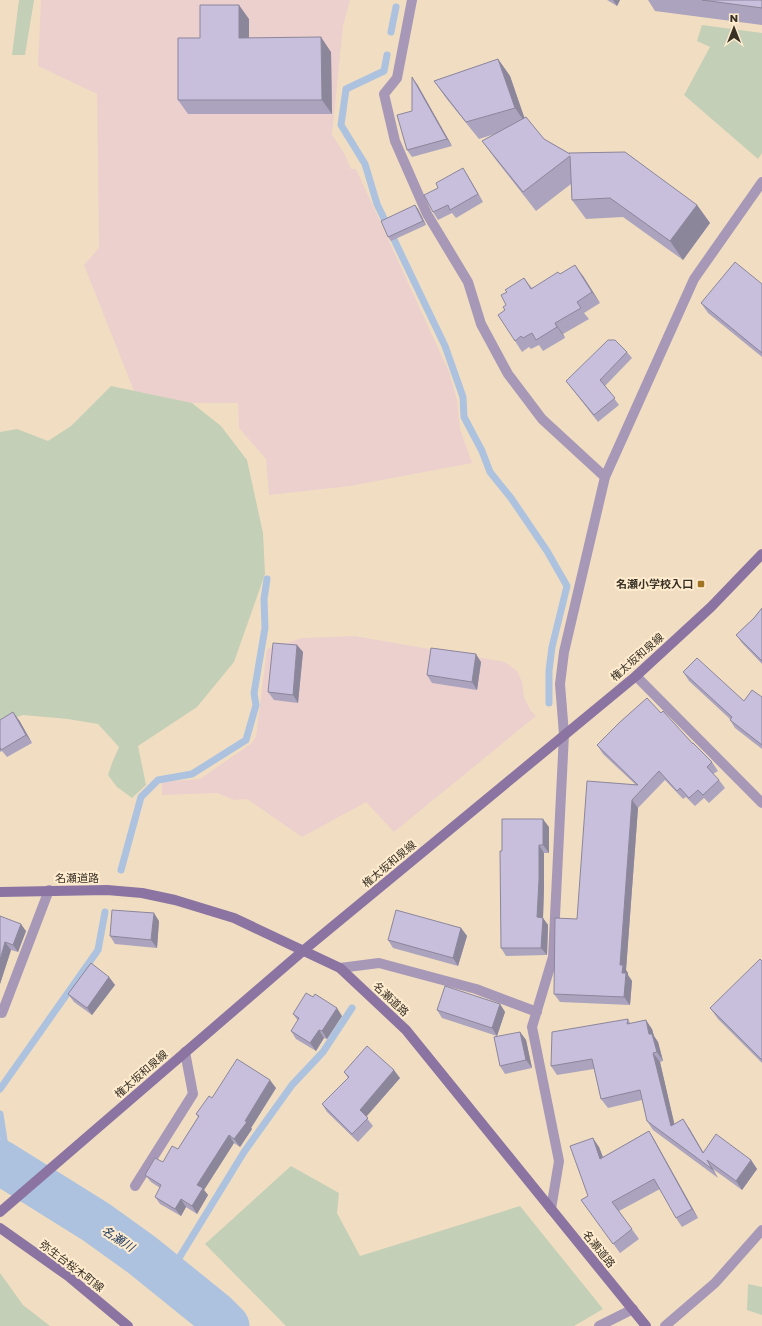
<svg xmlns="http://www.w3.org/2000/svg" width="762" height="1326" viewBox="0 0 762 1326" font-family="Poppins,'Noto Sans JP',sans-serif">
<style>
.industrial{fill:#ebd0cd}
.green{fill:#c3cfb6}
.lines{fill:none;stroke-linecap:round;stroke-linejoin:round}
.stream{stroke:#adc2df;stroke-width:7}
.river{stroke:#adc2df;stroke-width:45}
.street{stroke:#a798b7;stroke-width:10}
.secondary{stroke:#8b74a1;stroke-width:10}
.wall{fill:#aca4be}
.shaded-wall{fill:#8c869b}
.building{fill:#c8bfdd;stroke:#8c869b}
.poi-dot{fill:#a17426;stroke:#ffeccf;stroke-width:1.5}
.labels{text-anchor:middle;stroke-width:4;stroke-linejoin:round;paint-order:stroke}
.poi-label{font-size:11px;font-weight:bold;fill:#383126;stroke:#ffeccf;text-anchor:end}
.street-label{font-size:11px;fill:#383126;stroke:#ffeccf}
.water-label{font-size:12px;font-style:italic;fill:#1e3a62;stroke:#ffeccf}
</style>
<rect width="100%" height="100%" fill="#f1dec2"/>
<path class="industrial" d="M41 0H350L343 26 332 135 344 153 351 169H356L449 372 457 400 460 429 472 463 350 486 269 495 266 459 239 428 238 403H192L134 391 84 265 99 248 97 94 38 66Z
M354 636 505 662 517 671 522 682 524 697 531 711 536 716 394 832 366 802 302 837 247 799 234 800 217 793 162 795V782L200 779 252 743 256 736 267 649 302 638Z"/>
<path class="green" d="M19 0H34L25 55H12Z
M702 25 762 33V153L758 159 684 95 710 47 697 41Z
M111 386 192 403 221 426 247 460 263 533 265 574 234 662 197 707 138 746 146 785 132 798 117 787 108 775 112 763 119 747 98 724 68 719 23 715 0 723V432L17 429 48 441 71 426Z
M291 1166 339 1193 337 1213 360 1256 520 1206 603 1309 574 1326H286L205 1244Z
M0 1273 23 1305 50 1326H0Z
M748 1284 762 1287V1315L747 1310Z"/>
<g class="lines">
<path class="stream" d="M391 32 396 7
M387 55 384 71 346 89 341 125 365 164 377 204 445 346 463 397 464 417 482 451 490 472 511 498 547 551 567 586 552 647 549 671V703
M121 870 141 797 158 780 192 774 246 740 256 705 254 693 265 628 264 599 267 579
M0 1089 98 950 105 912
M0 1114 8 1166
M168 1276 244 1152 292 1085 323 1052 352 1008"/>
<path class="river" d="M0 1162 96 1222 142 1255 215 1314 227 1326"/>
<path class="street" d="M412 0 397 78 384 94 395 141 427 214 468 282 481 324 508 374 542 419 605 477
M636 676 762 803
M340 968 379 963 476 989 537 1012
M2 1013 49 890
M135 1186 193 1094 185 1052
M551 1209 559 1161 532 1027 553 957 564 734 560 684 564 652 605 477 694 279 762 182
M599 1326 633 1309
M665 1326 715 1283 762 1230"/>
<path class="secondary" d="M0 892 107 890 142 893 175 900 234 918 340 968 406 1030 646 1326
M0 1212 304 950 636 676 711 607 762 554
M0 1228 68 1276 128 1326"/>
</g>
<path class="wall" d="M607 0H620L617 6Z
M648 0H762V25L655 11Z
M249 19V38L331 52 332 114H188L178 100 200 38Z
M498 59 510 76 524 118 544 139 570 154 697 205 710 223 683 260 623 217 586 219 572 200 571 184 536 211 496 160 482 141 495 134 479 139 446 98 434 81Z
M417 84 452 146 412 157 407 150Z
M463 168 468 176 483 202 456 218 452 213 438 220 433 212 438 188Z
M415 205 418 209 426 225 391 241 388 237Z
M560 274 583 276 600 303 584 313 589 319 563 334 565 338 543 351 539 345 531 349 529 347 522 352 515 341 505 310 506 305 507 292 524 278 532 288Z
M762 284V357L708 313 701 303Z
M627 352 632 358 605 386 619 405 598 422 566 381Z
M762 608V664L742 643 736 635 754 618Z
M297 645 303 652 298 703 274 700 268 692Z
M481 662 477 690 432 683 427 675Z
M683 672 744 701 762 697V749L735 728 730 720V719L689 681Z
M661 713 712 762 718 771 713 774 719 780 725 788 709 803 704 798 695 806 686 797 683 799 665 780 638 808 626 970 628 973V975L632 981 630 1005 560 1002 554 994 577 919 635 784 603 754 597 745Z
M0 720H19L32 743 7 757 2 751 0 752Z
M549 827V853H544V888L543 918 548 925 547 955 506 956 501 948 502 851Z
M0 916 26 931 18 952 11 950 0 984Z
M159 921 157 948 115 944 110 936Z
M461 928 467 936 458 966 393 948 388 940Z
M762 961V1063L718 1019 710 1008Z
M109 977 115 985 92 1015 74 1002 68 994Z
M500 1004 505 1012 497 1036 442 1018 437 1010Z
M293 1014 342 1016 327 1039 324 1038 316 1051 296 1039 291 1031 298 1021Z
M628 1019 630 1023 652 1029 654 1036 658 1042 663 1061 660 1062 674 1124 689 1128 703 1152 751 1160 757 1169 742 1190 713 1169 718 1178 653 1130 647 1121 642 1100 608 1108 601 1099 594 1069 557 1075 551 1066Z
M520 1032 526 1040 532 1068 505 1074 500 1066Z
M344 1072 400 1078 366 1117 373 1126 358 1142 327 1112 322 1104 348 1078Z
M276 1088 251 1128 252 1129 240 1147 234 1143 204 1190 208 1195 197 1214 186 1207 181 1216 160 1204 155 1197 160 1188 151 1182 145 1175 163 1162 178 1149 198 1117 196 1114 212 1098Z
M649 1131 655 1141 698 1218 682 1227 676 1218 660 1189 619 1211 639 1239 620 1253 581 1200 588 1196 599 1147 603 1157Z"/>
<path class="shaded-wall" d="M613 0H620L617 6Z
M239 5 249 19V52L239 38Z
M321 37 331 52 332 114 322 100Z
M498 59 510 76 527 125 515 108Z
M412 77 417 84 452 146 447 139Z
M463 168 468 176 483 202 478 194Z
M415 205 418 209 426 225 423 221Z
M697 205 710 223 683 260 670 241Z
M575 265 583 276 600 303 592 292Z
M555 323 563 334 565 338 557 327Z
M297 645 303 652 298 703 293 695Z
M476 654 481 662 477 690 472 682Z
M13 712 19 720 32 743 26 735Z
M632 800 638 808 626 970 628 973V975L632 981 630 1005 624 997 622 973 620 965Z
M543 819 549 827V853L543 845Z
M539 845 544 853V888L543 918 548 925 547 955 541 948 537 917Z
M154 913 159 921 157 948 151 940Z
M21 924 26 931 18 952 13 945Z
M461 928 467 936 458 966 453 958Z
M5 942 11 950 0 984V960Z
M109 977 115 985 92 1015 87 1008Z
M500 1004 505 1012 497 1036 492 1028Z
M337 1008 342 1016 327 1039 322 1031Z
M646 1020 652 1029 654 1036 658 1042 663 1061 657 1052 649 1034Z
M319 1030 324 1038 316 1051 310 1043Z
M520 1032 526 1040 532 1068 526 1060Z
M653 1053 660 1062 677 1135 671 1126Z
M394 1070 400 1078 365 1118 360 1110Z
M270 1080 276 1088 251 1128 252 1129 240 1147 234 1139 245 1121Z
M683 1119 689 1128 709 1162 703 1153Z
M649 1131 655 1141 698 1218 692 1209Z
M229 1135 234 1143 204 1190 208 1195 197 1214 192 1206 197 1185Z
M593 1138 599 1147 607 1168 600 1159Z
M707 1160 713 1169 718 1178 712 1169Z
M751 1160 757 1169 742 1190 736 1181Z
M181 1199 186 1207 181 1216 175 1209Z"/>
<path class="building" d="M702 0H762V8Z
M200 5H239V38L321 37 322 100H178V38H200Z
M498 59 515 108 466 122 434 81Z
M412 77 447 139 407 150 397 115 412 111Z
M526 117 544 139 570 154 569 153 625 152 697 205 670 241 610 198 572 200 570 156 523 192 482 141Z
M463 168 478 194 450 210 448 205 433 212 424 195 438 188 436 183Z
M415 205 423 221 388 237 381 221Z
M735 262 762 284V353L701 303Z
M575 265 592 292 577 302 581 308 555 323 557 327 536 340 532 333 523 338 521 336 515 341 498 315 505 310 503 307 506 305 501 295 507 292 505 290 524 278 531 289 558 272 560 274Z
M608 340H615L627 352 600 380 615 398 594 415 566 381Z
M762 608V661L736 635 754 618Z
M273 643 297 645 293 695 268 692Z
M431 648 476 654 472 682 427 675Z
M697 658 744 701 752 690 762 697V745L730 720 732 717 683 672Z
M647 698 661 713 663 711 693 744V743L712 762 707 767 719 780 703 795 698 790 689 798 680 788 677 791 659 771 632 800 620 965H623L622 973H626L624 997 554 994 555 918 577 919 587 781 638 785 597 745 620 722Z
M13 712 26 735 1 750 0 747V720Z
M502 819H543V845H539V880L537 917 543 918 541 948H501L500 851H502Z
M112 910 154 913 151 940 110 936Z
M396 910 461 928 453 958 388 940Z
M0 916 21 924 13 945 5 942 0 960Z
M760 959 762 961V1060L710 1008Z
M91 963 109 977 87 1008 68 994Z
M445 986 500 1004 492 1028 437 1010Z
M306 993 313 997 315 994 337 1008 322 1031 319 1030 310 1043 291 1031 299 1018 293 1014Z
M628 1019 627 1024 646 1020 649 1034H652L657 1052 653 1053 671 1126 683 1119 703 1153 716 1134 751 1160 736 1181 707 1160 712 1169 647 1121 640 1090 601 1099 592 1059 551 1066 552 1032Z
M520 1032 526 1060 500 1066 494 1037Z
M367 1046 394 1070 360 1110 368 1118 352 1134 322 1104 349 1077 344 1072Z
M237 1059 270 1080 245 1121 247 1122 234 1139 229 1135 197 1185 203 1188 192 1206 181 1199 175 1209 155 1197 161 1185 145 1175 155 1158 163 1162 172 1146 178 1149 199 1116 196 1114 209 1096 212 1098Z
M649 1131 692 1209 676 1218 654 1179 612 1202 632 1229 613 1244 581 1200 588 1196 570 1146 593 1138 600 1159Z"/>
<rect class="poi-dot" x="697" y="580" width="8" height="8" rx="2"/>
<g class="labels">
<g class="poi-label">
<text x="693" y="588">名瀬小学校入口</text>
</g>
<g class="street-label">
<text transform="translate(637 657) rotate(-41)" y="4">権太坂和泉線</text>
<text transform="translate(389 864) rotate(-40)" y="4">権太坂和泉線</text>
<text x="77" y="882">名瀬道路</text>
<text transform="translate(391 999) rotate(43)" y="4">名瀬道路</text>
<text transform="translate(141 1074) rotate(-41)" y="4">権太坂和泉線</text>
<text transform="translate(599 1249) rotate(51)" y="4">名瀬道路</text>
<text transform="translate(72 1266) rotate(37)" y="4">弥生台桜木町線</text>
</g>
<g class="water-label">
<text transform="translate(118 1239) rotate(33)" y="4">名瀬川</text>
</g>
</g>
<g transform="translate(734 28)" stroke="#ffeccf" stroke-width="3" paint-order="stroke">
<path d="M0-3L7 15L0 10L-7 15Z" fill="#383126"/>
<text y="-6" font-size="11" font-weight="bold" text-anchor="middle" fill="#383126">N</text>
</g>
</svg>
